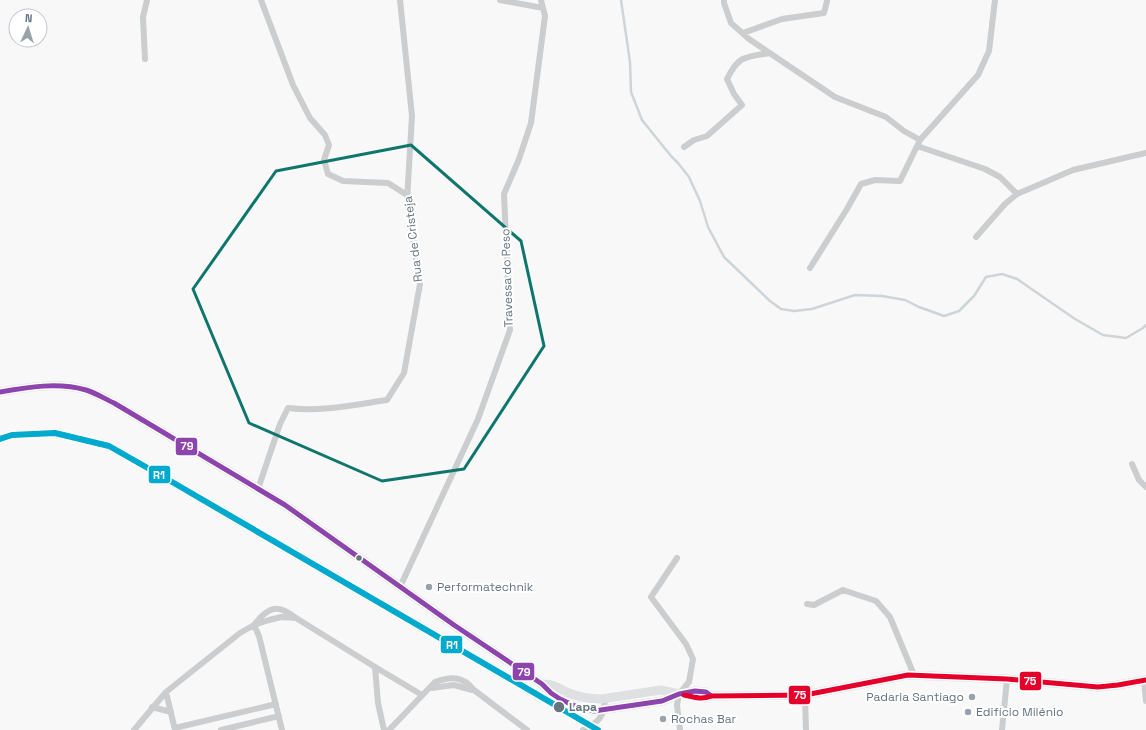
<svg xmlns="http://www.w3.org/2000/svg" width="1146" height="730" viewBox="0 0 1146 730" font-family="'Space Grotesk',sans-serif">
<style>
.lines{fill:none;stroke-linecap:round;stroke-linejoin:round}
.stream{stroke:#ced5d8;stroke-width:2.5}
.street{stroke:#cbcdce;stroke-width:6}
.secondary{stroke:#dfe0e1;stroke-width:9}
.bus-1-casing{stroke:#fff;stroke-width:8}
.bus-2-casing{stroke:#fff;stroke-width:8}
.bus-1{stroke:#8e44ad;stroke-width:5}
.bus-2{stroke:#e4002b;stroke-width:5}
.rail-1-casing{stroke:#fff;stroke-width:9}
.rail-1{stroke:#00a9ce;stroke-width:6}
.marked{fill:none;stroke:#0f766e;stroke-width:3;stroke-linejoin:round}
.bus-dot{fill:#657481;stroke:#fff;stroke-width:1.5}
.poi-dot{fill:#98a2ab;stroke:#fff;stroke-width:1.5}
.labels{text-anchor:middle;stroke-width:4;stroke-linejoin:round;paint-order:stroke}
.street-label{font-size:12px;fill:#657481;stroke:#fff}
.poi-label{font-size:12px;fill:#657481;stroke:#fff;text-anchor:start}
.stop-label{font-size:12px;font-weight:bold;fill:#657481;stroke:#fff;text-anchor:start}
.line-badge{stroke:#fff;stroke-width:1.5}
.badge-label{font-size:11px;text-anchor:middle;font-weight:bold;fill:#fff}
</style>
<rect width="100%" height="100%" fill="#f8f8f8"/>
<g class="lines">
<path class="stream" d="M621 0 630 62 631 92 642 120 671 156 678 163 689 177 700 201 708 227 724 257 770 301 781 309 794 311 812 309 855 295 882 296 905 300 919 307 944 316 959 311 974 296 986 277 1002 274 1017 279 1075 319 1103 335 1126 338 1143 328 1146 325"/>
<path class="street" d="M261 0 293 85 310 118 325 135 329 145 324 160 328 174 343 181 388 183 407 195
M500 0 543 8
M724 0V3L731 23 749 39 835 97 886 117 904 131 920 140
M743 33 782 19 824 13 827 1
M145 59 143 17 147 0
M917 146 985 169 1000 177 1017 194
M684 147 694 140 707 136 742 105 734 94 727 79C739 55 745 57 770 53
M976 237 1005 204 1017 194 1073 170 1146 153
M810 268 847 209 861 184 875 180 900 181 920 140 978 75 989 51 995 0
M1132 464 1139 480 1146 487
M258 489 280 424 288 408C321 412 353 405 387 400L404 373 420 284 407 200 412 116 400 0
M677 558 651 597 686 644 693 659 689 682 679 694 677 705 680 730
M400 587 478 419 510 330 504 194 519 159 531 123 545 16 541 0
M807 604 814 605 843 590 876 601 890 617 914 675
M254 625C268 607 277 603 296 618L375 667 422 695
M254 625 259 636 282 730
M375 667 378 703 384 730
M1144 680 1146 701
M431 688 454 685 472 690
M166 692 175 730
M805 695 806 730
M152 707 171 712
M175 728 276 704
M134 730 166 692 240 633 254 625 269 620 281 617 296 618
M221 730 279 716
M389 730 435 682C451 676 463 676 474 690L527 730
M583 730C599 722 604 717 605 699
M1002 730 1007 679"/>
<path class="secondary" d="M0 392C28 387 58 382 86 390 96 393 105 399 114 403L285 505 454 625 542 684 551 693 560 699 575 706 594 711 662 701 679 694 695 691 706 692 711 696
M542 684C555 684 558 688 569 693 579 697 590 699 601 699L661 690 679 694
M705 698 711 696 805 695 908 675 1007 679 1098 687 1118 685 1146 680"/>
<g class="bus-1-casing">
<path id="bus-1" d="M0 392C28 387 58 382 86 390 96 393 105 399 114 403L285 505 454 625 542 684 551 693 560 699 575 706 594 711 662 701 679 694 695 691 706 692 711 696"/>
</g>
<g class="bus-2-casing">
<path id="bus-2" d="M684 695C693 697 702 700 711 696L805 695 908 675 1007 679 1098 687 1118 685 1146 680"/>
</g>
<use href="#bus-1" class="bus-1"/>
<use href="#bus-2" class="bus-2"/>
<g class="rail-1-casing">
<path id="rail-1" d="M0 439 12 435 55 433 109 446 167 479 598 730"/>
</g>
<use href="#rail-1" class="rail-1"/>
</g>
<path class="marked" d="M411 145 521 241 544 346 464 469 382 481 249 423 193 289 276 171Z"/>
<g class="bus-dot">
<circle cx="359" cy="558" r="3.5"/>
<circle cx="559" cy="707" r="6"/>
</g>
<g class="poi-dot">
<circle cx="429" cy="587" r="4"/>
<circle cx="972" cy="697" r="4"/>
<circle cx="968" cy="712" r="4"/>
<circle cx="663" cy="719" r="4"/>
</g>
<g class="labels">
<g class="street-label">
<text transform="translate(413 239) rotate(-97)" y="4">Rua de Cristeja</text>
<text transform="translate(507 278) rotate(-92)" y="4">Travessa do Peso</text>
</g>
<g class="poi-label">
<text x="437" y="591">Performatechnik</text>
<text x="964" y="701" text-anchor="end">Padaria Santiago</text>
<text x="976" y="716">Edifício Milénio</text>
<text x="671" y="723">Rochas Bar</text>
</g>
<g class="stop-label">
<text x="569" y="711">Lapa</text>
</g>
</g>
<g class="line-badge">
<rect x="175" y="437" width="23" height="19" rx="4" fill="#8e44ad"/>
<rect x="148" y="465" width="23" height="19" rx="4" fill="#00a9ce"/>
<rect x="440" y="635" width="23" height="19" rx="4" fill="#00a9ce"/>
<rect x="512" y="662" width="23" height="19" rx="4" fill="#8e44ad"/>
<rect x="1019" y="671" width="23" height="20" rx="4" fill="#e4002b"/>
<rect x="788" y="685" width="23" height="20" rx="4" fill="#e4002b"/>
</g>
<g class="badge-label">
<text x="187" y="450">79</text>
<text x="159" y="479">R1</text>
<text x="452" y="649">R1</text>
<text x="524" y="676">79</text>
<text x="1030" y="685">75</text>
<text x="800" y="699">75</text>
</g>
<g transform="translate(28 28) rotate(4)"><circle r="19" fill="#ffffff" stroke="#c1c7cd"/>
<path d="M0-3L7 15L0 10L-7 15Z" fill="#98a2ab"/>
<text y="-6" font-size="11" font-weight="bold" text-anchor="middle" fill="#657481">N</text>
</g>
</svg>
